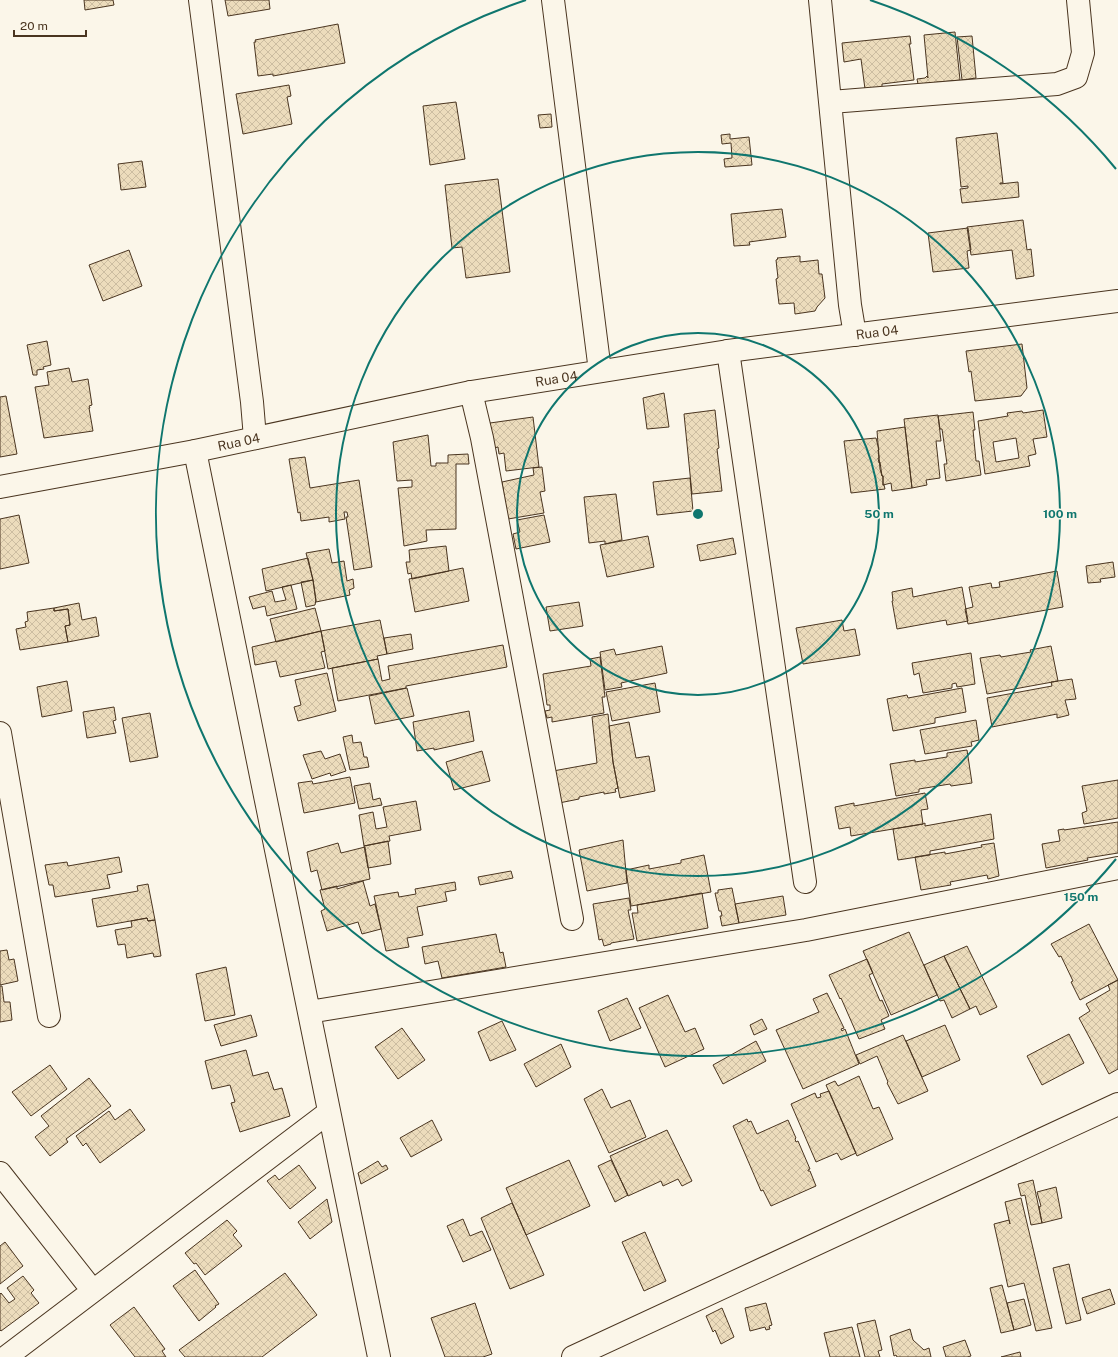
<svg xmlns="http://www.w3.org/2000/svg" width="1118" height="1357" viewBox="0 0 1118 1357" font-family="'Public Sans',sans-serif">
<style>
.building{fill:url(#building-cross-hatch);stroke:#4a3520;fill-rule:evenodd}
.lines{fill:none;stroke-linecap:round;stroke-linejoin:round}
.street-casing{stroke:#4a3520;stroke-width:24}
.secondary-casing{stroke:#4a3520;stroke-width:24}
.street{stroke:#fbf6e9;stroke-width:22}
.secondary{stroke:#fbf6e9;stroke-width:22}
.ring{fill:none;stroke:#0f766e;stroke-width:2}
.labels{text-anchor:middle;stroke-width:3;stroke-linejoin:round;paint-order:stroke}
.street-label{font-size:13px;fill:#4a3520;stroke:#fbf6e9}
.centre{fill:#0f766e;stroke:#fbf6e9;stroke-width:2}
.ring-label{font-size:12px;text-anchor:middle;font-weight:bold;fill:#0f766e;stroke:#fbf6e9;stroke-width:3;stroke-linejoin:round;paint-order:stroke}
</style>
<defs>
<pattern id="building-cross-hatch" width="8" height="8" patternUnits="userSpaceOnUse"><rect width="8" height="8" fill="#ecdcbc"/><path d="M0 0l8 8M0 8l8-8" fill="none" stroke="#ccbda1"/></pattern>
</defs>
<rect width="100%" height="100%" fill="#fbf6e9"/>
<path class="building" d="M84 0H113L114 5 85 10Z
M225 0H269L270 9 228 16Z
M338 24 345 63 273 76V74L258 76 254 42H256L255 40Z
M955 32 960 80 918 84 917 79 925 78 927 76 928 78 924 35Z
M910 36 911 44H909L910 48 914 80 882 84V87L865 89 861 59 844 62 842 43Z
M972 36 976 78 962 80 957 37Z
M289 85 291 96 287 97 292 124 243 134 236 94Z
M456 102 465 159 430 165 423 106Z
M551 114 552 127 540 128 538 115Z
M997 133 1003 183H1000V184L1018 182 1019 197 962 203 960 189 968 188V186L961 187 956 138Z
M730 134V139L749 137 752 165 725 167 724 159 732 158 731 143 722 144 721 135Z
M142 161 146 187 121 190 118 164Z
M498 179 510 272 466 278 462 247 452 248 445 185Z
M782 209 786 237 749 242 750 245 734 246 731 214Z
M1023 220 1027 250 1031 249 1034 276 1016 279 1012 250 971 255 967 227Z
M968 228 971 250 967 251 969 268 933 272 928 233Z
M129 250 142 286 103 301 89 265Z
M800 256V262L818 260 819 274H822L825 298 817 307 815 311 795 314 794 303 779 304 776 279 778 278 776 260 778 259 777 258Z
M47 341 51 365 43 367 44 369 37 370V375H33L27 345Z
M1022 344 1027 388 1021 396 975 401 971 371 969 372 966 351Z
M69 368 72 382 88 379 92 405 89 406 90 408H89L93 431 44 438 35 387 49 385 47 372Z
M664 393 669 427 647 429 643 398Z
M6 396 17 454 0 457V397Z
M715 410 719 448 717 449 722 491 692 494 684 414Z
M1043 410 1047 437 1033 439 1036 454 1028 456 1030 466 985 474 978 421 1008 416 1007 413 1022 411 1023 413ZM1016 438 1019 458 996 462 993 442Z
M973 412 975 430H973L976 461H979L981 475 946 481 944 464H947L942 429H940L938 416Z
M938 415 941 441H936L940 478 926 480 927 485 912 488 904 419Z
M533 417 539 467 506 471 504 453 499 454 498 447 494 448 490 423Z
M905 427 912 488 892 491 891 483 883 485V476H882L880 469 877 431Z
M428 435 431 466H436V463H448V455L468 454 469 464H456V529L426 530 427 541 404 546 398 488 412 487V480L397 481 393 442Z
M876 438 879 450H878L879 458H878L879 463 880 462 882 476H883V485H884L885 489 851 493 844 441Z
M305 457 310 488 359 480 372 567 354 570 346 517H348L347 512H344L345 519 329 522V517L301 521 300 512 298 513 289 459Z
M542 467 545 491 540 492 544 513 508 519 502 482 534 475 533 468Z
M690 478 693 511 657 515 653 482Z
M616 494 622 540 605 544V541L589 543 584 497Z
M19 515 29 563 0 569V519Z
M544 515 550 542 516 549 513 534 520 532 517 520Z
M648 536 654 567 607 577 600 545Z
M733 538 736 554 700 561 697 545Z
M446 546 449 571 412 579 411 573 408 574 406 562H410L409 550Z
M329 549 332 563 344 561 347 581 353 579 354 588 349 590 350 595 316 602 313 580 306 553Z
M308 558 313 580 266 591 262 569Z
M1113 562 1115 577 1100 579 1101 582 1088 583 1086 566Z
M463 568 469 601 415 612 409 579Z
M1057 571 1063 607 968 624 965 609 973 607 969 587 991 583 992 588 1000 587 999 582Z
M313 580 316 600 315 605 306 607 301 582Z
M291 585 297 609 267 616 265 606 253 609 249 597 272 591 275 602 286 600 282 587Z
M962 587 968 621 947 625 946 620 897 629 892 601H893L892 592 912 588 913 597Z
M579 602 583 626 550 631 546 607Z
M79 603 82 620 96 617 99 636 68 642 65 626 70 625 68 609 54 611V608Z
M54 608V611L68 609 70 625 65 626 68 642 20 650 16 629 26 627 25 622 28 621 27 612Z
M315 608 321 631 276 642 270 619Z
M380 620 387 654 377 656 378 659 328 669 321 631Z
M842 620 844 631 855 629 860 655 803 664 796 628Z
M321 631 325 651 321 652 325 668 280 677 276 661 255 665 252 647Z
M411 634 413 649 387 654 384 638Z
M503 645 507 667 406 686V688L338 701 332 668 378 659 382 681 390 679 388 666Z
M662 646 667 673 621 683 622 687 605 690 600 652 614 649 616 655Z
M1051 646 1058 681 987 694 980 658 1000 655 1001 657 1031 652 1030 650Z
M971 653 975 684 957 687 956 683 952 684V688L923 693 919 673 914 675 912 663Z
M600 657 605 697H602L604 713 552 722V717L547 718 545 711 550 710V705H547L543 674 591 666 590 659Z
M327 673 336 711 298 721 294 707 301 705 295 680Z
M1072 679 1076 699 1065 700 1069 715 1057 718V714L992 727 987 698 1052 686 1051 682Z
M67 681 72 711 42 717 37 687Z
M655 683 660 712 612 721 606 692Z
M407 688 414 716 375 724 369 696Z
M962 688 966 712 935 718V723L893 731 887 699 907 695 908 698Z
M114 707 116 720 113 721 116 733 87 738 83 712Z
M469 711 474 741 434 750V748L417 751 413 722Z
M150 713 158 757 130 762 122 718Z
M608 714 613 762 618 788 615 789 616 792 604 794V792L579 797V799L559 803 553 771 597 763 592 717Z
M976 720 979 740 971 742 972 746 925 754 920 730Z
M629 722 636 758 649 756 655 791 620 798 613 762 609 726Z
M352 735 353 743 361 742 364 757H367L369 767 350 770 343 737Z
M967 750 972 783 951 786 950 784 919 789V792L896 796 890 764 915 760V762L947 757V753Z
M321 751 325 759 340 754 346 771 331 776 330 773 312 779 303 755Z
M482 751 490 781 454 790 446 762Z
M350 777 355 803 304 813 298 783 312 781 313 784Z
M1118 780V818L1084 824 1082 813 1087 811 1082 786Z
M370 783 373 800 380 798 382 805 359 809 354 786Z
M925 793 928 809 921 810 923 824 851 836 850 827 839 829 835 807 854 803V806Z
M416 801 421 830 389 836 390 841 364 846 359 815 373 812 376 829 387 827 383 807Z
M991 814 994 839 930 851V855L898 860 893 829 923 824 925 823V826Z
M1118 822V853L1087 858 1088 860 1046 868 1042 844 1060 841 1058 830 1064 829V830Z
M623 840 627 883 587 891 579 850Z
M388 841 391 864 368 868 364 846Z
M338 843 341 853 365 847 370 879 322 890 317 870 311 872 307 852Z
M994 843 999 876 988 879 987 875 950 882 951 885 921 890 915 857 945 852V854L982 847 981 845Z
M704 855 711 892 631 906 626 870 649 865V869L681 863V860Z
M119 857 122 872 107 875 110 888 55 897 53 885H49L45 865 67 862 68 866Z
M511 871 513 878 480 885 478 877Z
M363 881 370 906 375 904 381 929 362 934 358 922 327 931 321 911 325 909 320 890 337 886V889Z
M455 882 456 890 445 892 447 901 417 907 423 935 407 938 409 947 386 951 374 896 398 892 399 897 416 894 415 889Z
M148 884 155 920 148 921 147 918 97 927 92 899 138 891 137 886Z
M732 888 739 923 722 926 720 916H722L721 911H719L715 893H718V890Z
M702 893 708 928 637 941 632 913H638L637 905Z
M783 896 786 915 739 923 735 904Z
M629 898 631 910H628L634 939 611 943V944L604 946 602 939 599 940 593 904Z
M147 918 148 921 155 920 161 956 154 957 153 953 127 958 125 944 118 945 115 930 132 927 131 921Z
M1089 924 1118 980 1080 1000 1071 982 1073 981 1061 956 1059 957 1051 944Z
M909 932 937 995 891 1015 863 951Z
M496 934 500 953 503 952 506 967 442 978 438 961 425 964 422 947Z
M967 946 997 1007 980 1015 976 1006 970 1009 944 956Z
M7 950 9 960 14 959 18 981 0 985V951Z
M944 956 970 1009 952 1018 944 1000 940 1001 924 965Z
M867 959 873 973 869 975 880 1001 882 1000 889 1016 881 1020 885 1029 859 1039 841 998 840 999 829 975Z
M226 967 235 1015 205 1021 196 974Z
M1118 980V1069L1109 1074 1079 1018 1090 1011 1086 1004 1110 990 1108 985Z
M0 986H2L4 1002H10L12 1020 0 1022Z
M827 993 844 1028 841 1029 842 1031 845 1029 859 1064 803 1089 776 1030 819 1012 813 999Z
M668 995 685 1032 695 1028 704 1049 665 1067 639 1008Z
M627 998 641 1028 610 1041 598 1011Z
M251 1015 257 1036 221 1046 214 1025Z
M762 1019 767 1029 754 1035 750 1025Z
M502 1021 516 1050 490 1061 478 1032Z
M945 1025 960 1060 922 1077 906 1041Z
M402 1028 425 1060 398 1079 375 1047Z
M1069 1034 1084 1063 1042 1085 1027 1056Z
M903 1035 928 1091 898 1104 887 1083 888 1082 877 1056 860 1064 856 1055Z
M756 1041 766 1061 723 1084 713 1065Z
M561 1044 571 1067 536 1087 524 1064Z
M246 1050 253 1076 268 1072 274 1090 282 1088 290 1116 240 1132 231 1103 235 1102 230 1085 212 1089 205 1061Z
M50 1065 67 1089 31 1116 12 1092Z
M859 1076 873 1109 879 1107 893 1139 857 1156 826 1085 835 1081 838 1086Z
M89 1078 111 1106 66 1139 68 1142 50 1156 35 1137 49 1126 41 1116Z
M602 1089 611 1108 630 1100 646 1137 609 1153 584 1099Z
M829 1091 856 1153 841 1160 837 1153 816 1162 791 1104 815 1093 817 1098 821 1097 820 1094Z
M130 1109 145 1130 100 1163 86 1143 83 1146 76 1136 109 1111 115 1120Z
M747 1119 748 1122 751 1121 757 1134 788 1120 796 1138 795 1139 796 1142 798 1141 810 1169 808 1170V1171H810L816 1186 771 1206 763 1190 761 1191 733 1126Z
M432 1120 442 1140 411 1157 400 1138Z
M667 1130 692 1181 682 1186 678 1179 663 1186 661 1181 628 1196 610 1156Z
M569 1160 590 1206 526 1235 506 1188Z
M611 1160 628 1195 615 1202 598 1166Z
M378 1161 382 1167 386 1165 388 1169 361 1184 358 1173Z
M299 1165 316 1188 290 1209 267 1181 275 1175 279 1180Z
M1033 1180 1042 1223 1031 1225 1025 1195 1021 1196 1018 1184Z
M1056 1187 1062 1218 1042 1223 1039 1207 1041 1206 1037 1192Z
M1021 1198 1052 1328 1036 1331 1024 1283 1008 1287 994 1224 1009 1220 1010 1224 1005 1202Z
M327 1199 332 1222 310 1239 298 1222Z
M512 1203 544 1275 510 1289 481 1218Z
M463 1219 470 1236 482 1231 491 1250 463 1262 447 1226Z
M227 1220 237 1231 233 1235 242 1246 205 1275 196 1263 194 1264 185 1253Z
M645 1232 666 1281 644 1291 622 1242Z
M5 1242 23 1266 0 1284V1246Z
M1069 1264 1081 1320 1066 1324 1053 1268Z
M195 1270 219 1304 215 1306 216 1307 199 1321 173 1286Z
M285 1273 317 1315 262 1357H185L179 1350Z
M23 1276 34 1290 31 1293 39 1303 1 1331 0 1330V1294L1 1293 9 1303 15 1299 7 1288Z
M1002 1285 1014 1330 1001 1333 990 1288Z
M1110 1289 1115 1304 1087 1314 1082 1298Z
M1024 1299 1031 1325 1014 1330 1007 1303Z
M475 1303 492 1354 483 1357H445L431 1318Z
M766 1303 772 1325 769 1326 770 1329 766 1330 765 1327 750 1331 745 1308Z
M134 1307 165 1349 162 1351 166 1357H135L110 1325Z
M722 1308 734 1337 721 1344 715 1330 713 1332 706 1316Z
M875 1320 882 1350 878 1351 880 1357H865L857 1324Z
M852 1327 860 1357H830L824 1333Z
M910 1329 913 1340 924 1350 929 1348 931 1357H897L896 1355 894 1356 890 1336Z
M965 1340 971 1356 967 1357H946L943 1347Z
M1020 1352 1021 1357H1001Z"/>
<g class="lines">
<g class="street-casing">
<path id="street" d="M200 0 252 402 255 438
M553 0 600 371
M820 0 850 305 855 335
M831 102 1057 84 1076 77 1083 53 1078 0
M728 351 805 882
M471 392 482 438 572 919
M195 451 379 1357
M0 733 49 1016
M309 1012 806 930 1118 868
M0 1173 93 1291
M6 1357 329 1112
M573 1357 1118 1104"/>
</g>
<g class="secondary-casing">
<g id="secondary">
<path id="s1" d="M0 487 195 451 471 392 728 351 1118 301"/>
</g>
</g>
<use href="#street" class="street"/>
<use href="#secondary" class="secondary"/>
</g>
<g class="ring">
<circle cx="698" cy="514" r="181"/>
<circle cx="698" cy="514" r="362"/>
<path d="M1116 859A542 542 0 1 1 526 0M870 0A542 542 0 0 1 1116 169"/>
</g>
<g class="labels">
<g class="street-label">
<text dy="5" stroke="none"><textPath href="#s1" startOffset="891">Rua 04</textPath></text>
<text dy="5" stroke="none"><textPath href="#s1" startOffset="567">Rua 04</textPath></text>
<text dy="5" stroke="none"><textPath href="#s1" startOffset="243">Rua 04</textPath></text>
</g>
</g>
<circle cx="698" cy="514" r="6" class="centre"/>
<g class="ring-label">
<text x="879" y="518">50 m</text>
<text x="1060" y="518">100 m</text>
<text x="1081" y="901">150 m</text>
</g>
<path d="M14 30v6h72v-6" fill="none" stroke="#4a3520" stroke-width="2"/>
<text x="20" y="30" font-size="12" fill="#4a3520" stroke="#fbf6e9" stroke-width="3" paint-order="stroke">20 m</text>
</svg>
